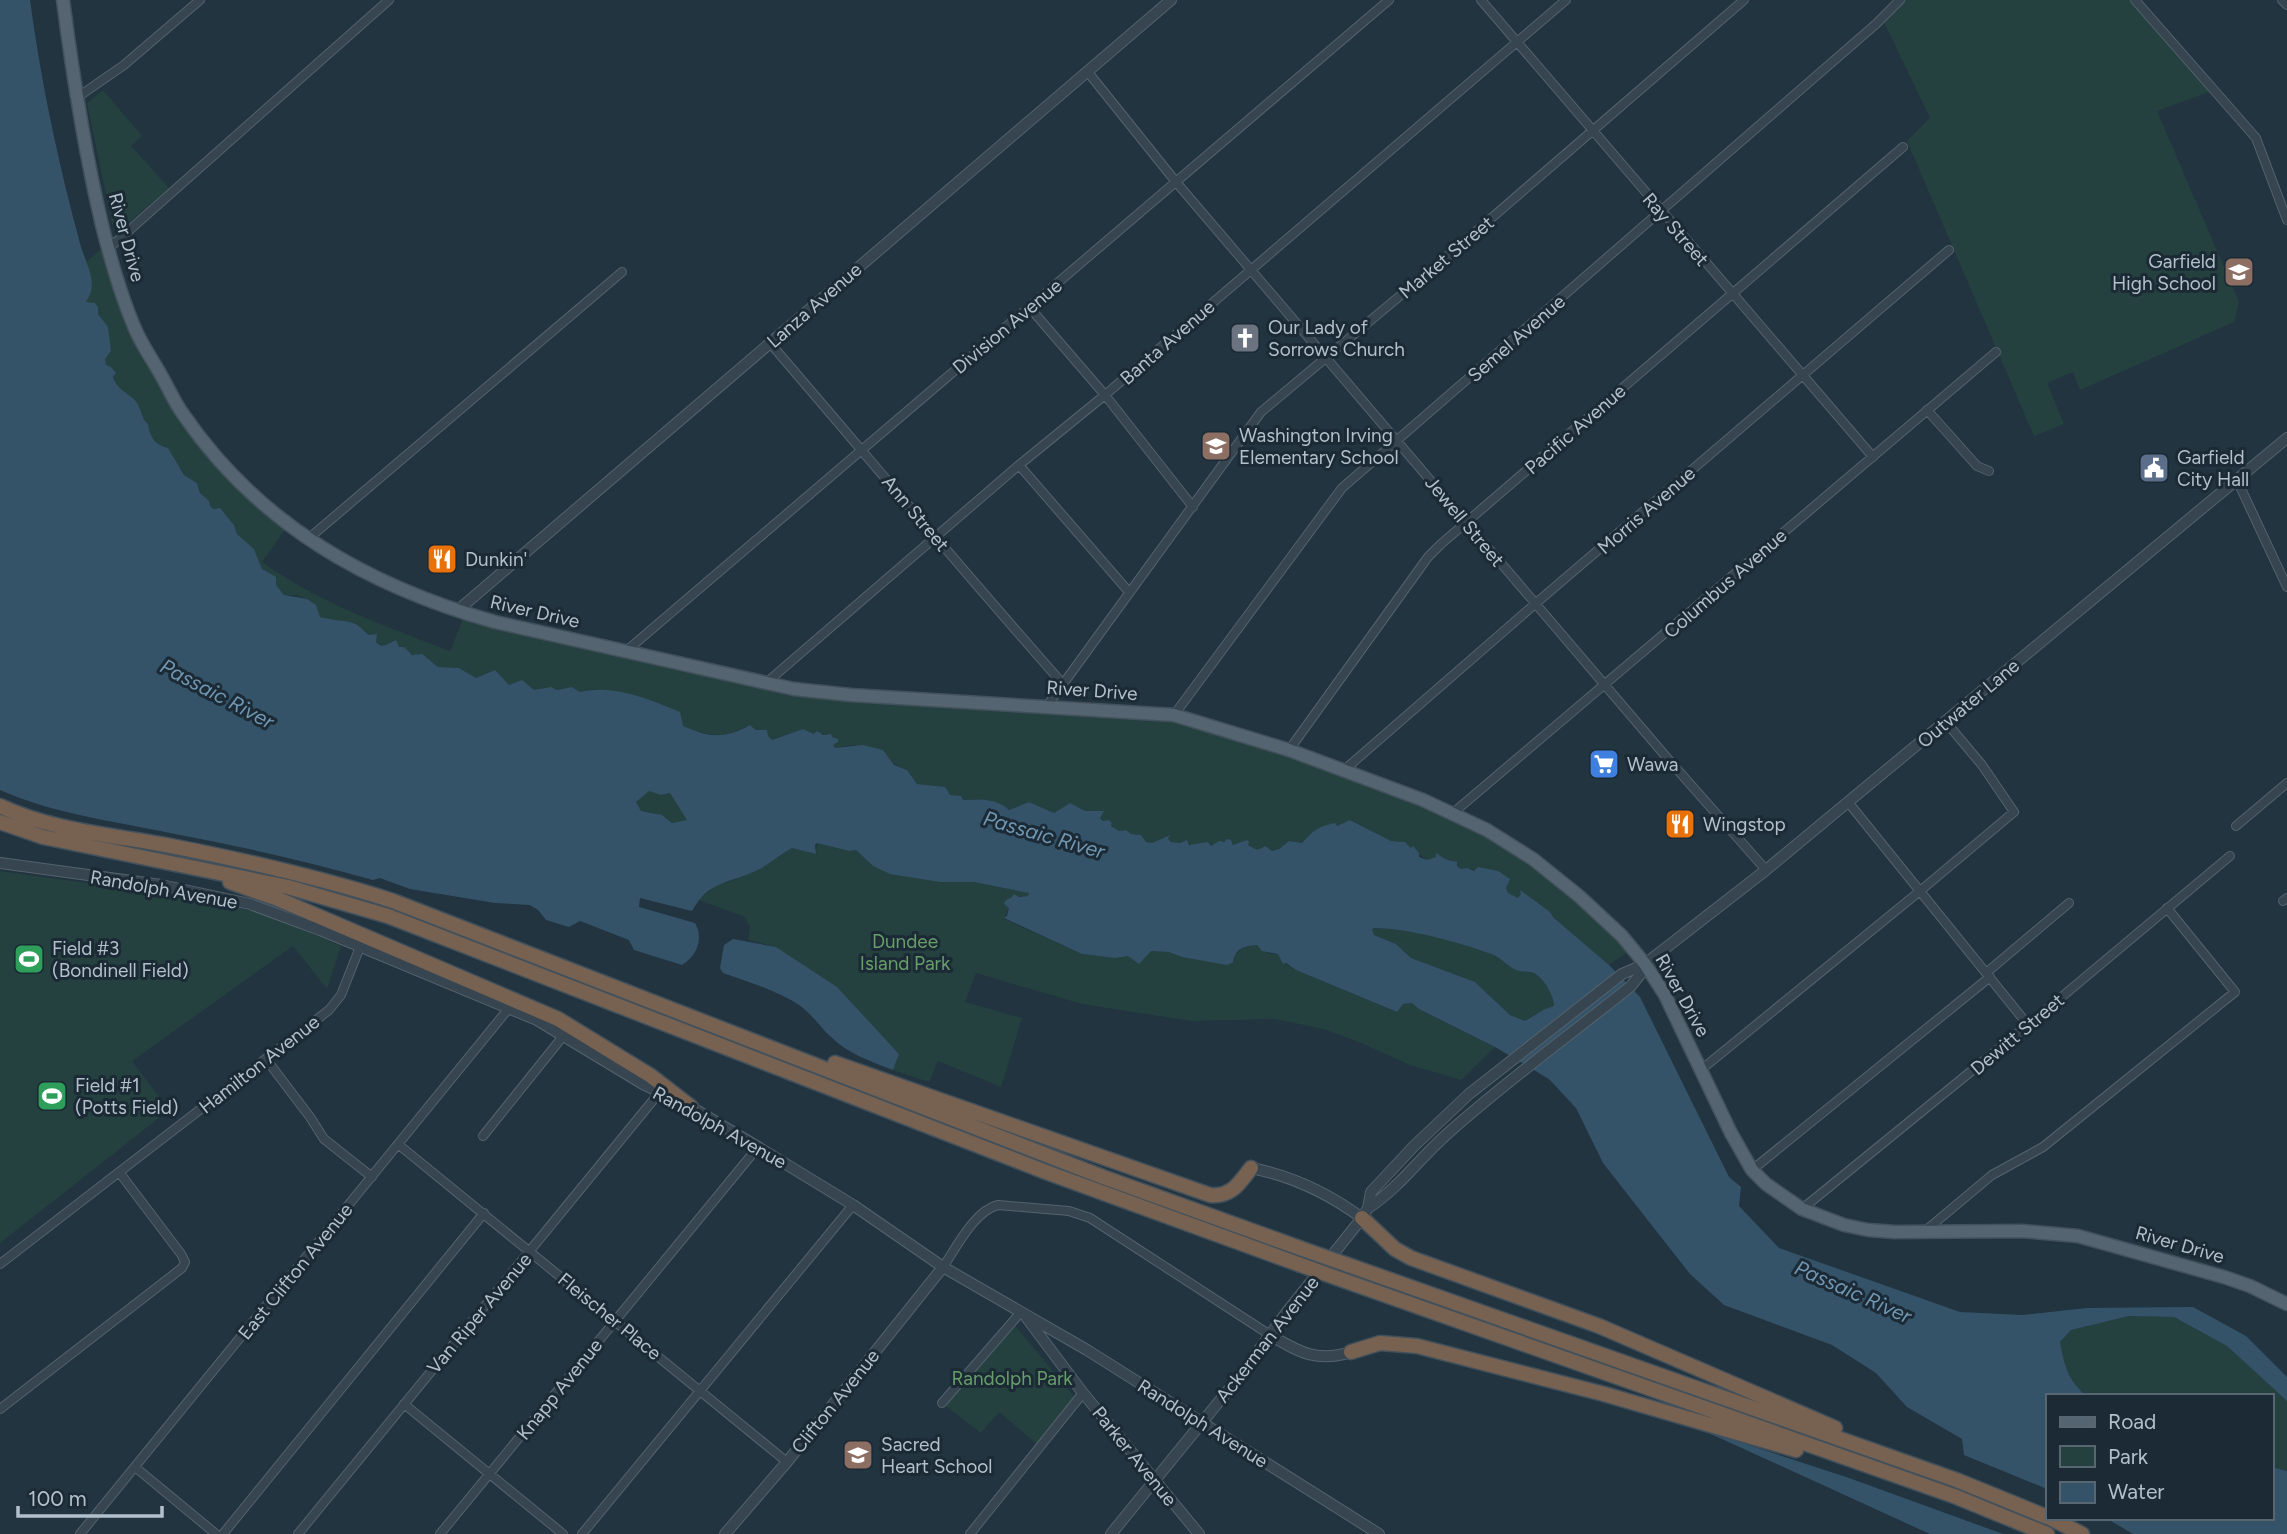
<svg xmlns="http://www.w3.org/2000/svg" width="2287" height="1534" viewBox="0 0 2287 1534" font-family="Figtree,sans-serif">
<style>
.green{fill:#24413f}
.water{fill:#345369;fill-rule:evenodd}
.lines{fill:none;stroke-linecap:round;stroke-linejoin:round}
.minor-casing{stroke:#54636e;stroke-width:10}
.tertiary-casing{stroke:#54636e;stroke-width:12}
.primary-casing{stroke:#42515c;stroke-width:15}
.motorway-casing{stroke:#41505b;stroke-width:17}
.minor{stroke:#364550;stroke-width:8}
.tertiary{stroke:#364550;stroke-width:10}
.primary{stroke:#546470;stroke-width:12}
.motorway{stroke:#776252;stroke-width:14}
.motorway-bridge-casing{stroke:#41505b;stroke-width:17;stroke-linecap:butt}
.motorway-bridge{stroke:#776252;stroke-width:14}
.labels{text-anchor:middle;stroke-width:6;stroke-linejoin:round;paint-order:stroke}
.street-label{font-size:19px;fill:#b2c0cb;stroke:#1b2a35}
.poi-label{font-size:19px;fill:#b2c0cb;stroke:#1b2a35;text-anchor:start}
.park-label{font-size:19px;fill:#679e6a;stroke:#1b2a35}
.water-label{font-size:21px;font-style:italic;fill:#7096b1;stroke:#1b2a35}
</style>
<rect width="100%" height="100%" fill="#223440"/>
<path class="green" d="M1903 0H2140L2217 89 2157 111 2239 302 2234 322 2080 390 2073 372 2047 383 2064 424 2034 436 1907 141 1930 118 1883 20Z
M103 90 142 136 131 146 169 188 120 230 112 224 87 103Z
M107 244 136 333 183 414 289 524 262 562C319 603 385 626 450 651L465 614 765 683 1174 715 1453 813 1549 872 1633 948 1609 965 1554 918 1550 912 1521 894 1518 898 1508 893 1506 888 1508 882 1498 871 1461 869 1451 859H1445L1436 854V857L1427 860 1400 841H1391L1351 820C1334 829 1314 830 1302 843L1289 841 1279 849 1272 851 1265 847 1260 850H1252L1246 841 1236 845 1230 842 1211 846 1208 842C1198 844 1192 848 1185 841L1180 843 1171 842 1168 840 1169 835 1152 843 1146 842 1141 835 1131 834 1126 830 1119 831 1100 818 1103 811H1085L1070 803 1054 813 1029 802 1009 810 979 799 962 800 961 796 950 795C941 783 930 786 917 784L907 770 855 745 835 748 832 745 831 734H814L803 729 772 740 750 725 724 736 696 732 594 689 580 692 572 687 556 690 551 687 534 691C526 684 520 682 509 685L495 670 476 678 459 668 438 667C427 657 419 659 410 653 406 651 403 648 399 647L394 640 384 647 376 642V634L369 635 338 620 333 621 320 617C312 599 304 594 284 595L262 569 254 549 237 534 234 525 220 509C206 510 201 493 197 483L184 475 182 470 153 440 149 435 148 424C143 419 142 415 138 409 132 400 126 394 117 388L111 367 106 365 104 359 107 354 86 303V262Z
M649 790 661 795 670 793 688 820 672 823 662 815 641 811 636 802Z
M817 843 848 851 856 850 873 866 940 882H974L1030 893 1028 896H1015L1004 919 1082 954 1115 958 1150 951 1169 952 1182 957 1234 955 1246 946 1257 945 1269 954H1278L1284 963 1296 970 1396 1012 1403 1004 1412 1003 1419 1009 1495 1047 1461 1080 1410 1065 1366 1045 1324 1029 1275 1019 1192 1021 1082 1004 976 973 965 1002 1022 1018 1001 1087 938 1061 929 1082 893 1070 899 1053 776 947 748 940 750 927 745 917 699 900 716 885 731 881 760 869 792 848 816 854Z
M0 871 201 899 270 915 341 946 327 989 293 946 132 1061 169 1110 0 1243Z
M1373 928C1407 928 1462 943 1494 955 1502 959 1509 967 1516 970 1523 973 1531 970 1537 975 1545 982 1555 996 1554 1007L1545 1009 1525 1021 1510 1015 1475 982 1411 958 1396 944 1374 935 1372 929Z
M2129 1316 2174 1317 2227 1346 2287 1401V1471L2271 1467V1396H2086C2067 1378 2065 1367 2060 1342L2071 1330Z
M1012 1322 1077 1400 1040 1447 999 1412 981 1433 942 1403Z"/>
<path class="water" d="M0 0H30C41 83 59 166 81 247 87 266 99 284 86 302L95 303 98 307V314L108 327 111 351 105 359 106 365 111 367 116 373 113 377C119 393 128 391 137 403 142 411 141 418 148 424 150 437 154 445 168 448L184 475 197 483 200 493 209 501 210 506 214 509 220 508 234 525 237 534 254 549 262 569 276 577V585L284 595 307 599 316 605 320 617C331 620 339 620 349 622 358 623 362 630 369 635L377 634 376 642C383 650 388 643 396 640L399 647H404L412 655 422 654 438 667 459 668 476 678 495 670 509 685 522 680 534 690 551 687 557 690 572 687 580 692C614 684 648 699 680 712L683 726C710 738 725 739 750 725L756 730H767L768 736 772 740 803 729 814 734 817 731 823 735 831 734 832 737 838 739V742L833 745 835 748 863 745 883 750 894 765 907 770 917 784 945 787 950 795 961 796 963 800C979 799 997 798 1009 810L1029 802 1054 813 1070 803 1085 811H1104L1100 818 1103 821 1109 820 1112 823 1111 826 1119 831 1126 830 1131 834 1141 835 1146 842 1152 843 1170 835 1168 839 1171 842 1180 843 1187 840 1189 845 1208 842 1211 846 1219 841 1224 842 1227 839 1231 840 1233 845 1247 840 1249 842 1248 845C1255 849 1257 852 1265 846L1272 851 1279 849 1289 841 1302 843C1314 830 1317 827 1335 823L1337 826 1350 820 1391 841 1405 842 1411 848 1413 846 1419 853V857L1427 860 1436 857V853L1445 859 1457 862V866L1461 869 1467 868 1474 871 1478 867 1498 871 1510 879 1506 888 1508 893 1518 898 1521 894 1520 890 1550 912 1554 918 1609 965 1640 997 1729 1177 1741 1187 1739 1206 1779 1248 1960 1312 2022 1315 2087 1308 2193 1307 2246 1336 2287 1377V1401L2227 1346 2174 1317 2129 1316 2071 1330 2060 1342C2065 1367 2067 1378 2086 1396H2047V1489L1964 1455 1962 1439 1907 1407 1876 1373 1832 1345 1724 1305 1690 1274 1603 1163 1576 1108 1549 1079 1495 1047 1419 1009 1412 1003 1403 1004 1397 1012 1296 970 1286 963 1283 964 1278 954 1262 951 1257 945C1245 946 1235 948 1233 962L1227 965 1182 957 1169 952 1151 951 1139 964 1128 956 1115 958 1082 954 1004 918 1007 916 1009 908 1004 904 1006 900 1011 898 1014 894 1019 897 1028 896 1029 893 974 882H940L890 874 873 866 856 850 849 851 817 843 815 845 816 854 792 848C781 854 771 863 760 869 730 884 710 879 692 911L640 898 639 907 695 923C704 938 697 956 682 965L634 950 629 940 580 921 569 927 546 920 538 910 530 905 495 903 410 889 380 878 373 880C306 861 239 846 170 833 113 821 54 814 0 790ZM649 791 661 795 670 793 687 820 672 823 662 815 641 811 636 802ZM1374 928C1407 928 1462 943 1494 955 1502 959 1509 967 1516 970 1523 973 1531 970 1537 975 1545 981 1554 996 1554 1006L1545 1009 1525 1021 1510 1015 1475 982 1411 958 1396 944 1374 935 1372 929Z
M733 939 776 947 837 987 899 1054 893 1070C870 1061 848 1054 830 1036 819 1026 812 1014 799 1005 776 990 748 982 723 973L720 968 724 945Z
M1700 1429 1849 1478 2003 1534H1930Z
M2271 1467 2287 1471V1534H2133L2106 1518H2271Z"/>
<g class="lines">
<g class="minor-casing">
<path id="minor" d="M1481 0 1873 457
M2135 0 2256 138 2287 220
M2282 0 2287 5
M1087 71 1176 182 1668 759 1766 870
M75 99 124 65 200 0
M108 249 389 0
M1030 308 1105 395 1193 507
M770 343C867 456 963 571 1062 683
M1927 410 1977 466 1989 471
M1019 465 1129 592
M2237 480 2287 587
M308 539 622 272
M625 652 1389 0
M766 683 1019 465 1105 395 1566 0
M1047 706 1261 412 1444 259 1744 0
M1174 715 1342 488 1876 24 1900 0
M1289 750 1428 557 1441 544 1903 147
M1343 771 1535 604 1949 250
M1848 802 2028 1025
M1453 813 1996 352
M2236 826 2287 783
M2283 901 2287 898
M1986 973 2069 903
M266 1059 310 1117 324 1139 372 1177
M1702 1069 1920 891 2014 812 1982 765 1945 721
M483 1136 564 1035
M399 1145 787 1462
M1752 1170 1990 977
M1802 1209 2028 1025 2230 856
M1925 1231 1992 1175 2043 1147 2235 992 2167 908
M0 1264 329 1010 341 995 360 947
M943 1267C956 1248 975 1210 998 1205L1069 1211 1090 1218 1270 1335
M942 1403 1021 1312
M404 1404 563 1534
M0 1409 182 1268 185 1262 181 1254 119 1172
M135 1467 216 1534
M80 1534 509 1008
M223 1534 484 1213
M298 1534 659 1093
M440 1534 758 1147
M582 1534 853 1205
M970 1534 1083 1393"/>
</g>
<g class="tertiary-casing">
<path id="tertiary" d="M457 611 1171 0
M0 863 161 885 250 904 320 930 537 1020 643 1084 691 1107 758 1147 853 1205 943 1267 1087 1350 1379 1534
M1251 1168C1293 1176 1328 1193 1362 1218
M1368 1208C1398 1189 1420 1158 1446 1135 1505 1082 1570 1035 1631 986L1642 972 1645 964
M1026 1317 1083 1393 1199 1534
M1270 1335C1299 1352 1317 1363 1351 1352
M725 1534 787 1462 943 1267
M1111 1534 1239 1377 1286 1313 1362 1218 1368 1208 1371 1192 1414 1146 1469 1094 1622 974 1645 964 1766 870 2287 438"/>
</g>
<g class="primary-casing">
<path id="primary" d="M63 0C73 77 84 149 102 225 111 261 121 297 136 331 143 347 154 362 162 377 169 389 175 403 183 414 259 525 368 586 495 622L794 689 851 695 1174 715 1289 750 1423 800 1487 830 1533 859 1579 896 1622 936 1645 964 1665 995 1731 1133 1752 1170 1766 1184 1802 1209 1844 1225 1868 1230 1895 1232 2022 1231 2078 1236 2224 1277 2250 1286 2287 1304"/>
</g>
<g class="motorway-casing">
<path id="motorway" d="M0 806C51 830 111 835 166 845 243 860 319 877 393 901L1103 1177 1308 1251
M0 822 43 837 288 887 388 916 1046 1172 1298 1264
M230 882 278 899 558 1019 651 1076 691 1107
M835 1063 1210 1195C1231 1197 1239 1184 1251 1168
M1362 1218 1395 1249 1411 1258 1599 1326 1835 1428
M1348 1265 1959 1481 2047 1517
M1337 1278 1954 1496 2047 1534
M1351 1352 1380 1343 1417 1346 1604 1394 1796 1450
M2050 1518 2082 1534"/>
</g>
<use href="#minor" class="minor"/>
<use href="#tertiary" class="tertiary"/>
<use href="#primary" class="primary"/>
<use href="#motorway" class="motorway"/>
<g class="motorway-bridge-casing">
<path id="motorway-bridge" d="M1308 1251 1348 1265
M1298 1264 1337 1278"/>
</g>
<use href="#motorway-bridge" class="motorway-bridge"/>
</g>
<defs>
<g id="school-square" transform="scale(1.575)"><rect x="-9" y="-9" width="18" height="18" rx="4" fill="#8d6e63" stroke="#1b2a35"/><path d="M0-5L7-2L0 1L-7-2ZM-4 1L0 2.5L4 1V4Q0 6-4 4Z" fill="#fff"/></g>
<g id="church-square" transform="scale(1.575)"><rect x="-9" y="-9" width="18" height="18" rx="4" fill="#6b7280" stroke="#1b2a35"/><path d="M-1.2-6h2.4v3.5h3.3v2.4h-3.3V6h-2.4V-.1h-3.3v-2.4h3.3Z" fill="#fff"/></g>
<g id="civic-square" transform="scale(1.575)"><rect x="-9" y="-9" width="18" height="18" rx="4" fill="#5c6f8a" stroke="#1b2a35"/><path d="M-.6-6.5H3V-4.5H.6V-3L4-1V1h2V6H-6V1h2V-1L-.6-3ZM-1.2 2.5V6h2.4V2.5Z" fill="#fff"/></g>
<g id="restaurant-square" transform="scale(1.575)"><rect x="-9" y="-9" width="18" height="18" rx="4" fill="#e8710a" stroke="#1b2a35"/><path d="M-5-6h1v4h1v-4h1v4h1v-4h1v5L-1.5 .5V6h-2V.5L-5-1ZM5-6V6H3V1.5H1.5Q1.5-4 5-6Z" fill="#fff"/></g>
<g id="supermarket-square" transform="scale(1.575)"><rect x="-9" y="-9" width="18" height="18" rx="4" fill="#3f7fe0" stroke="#1b2a35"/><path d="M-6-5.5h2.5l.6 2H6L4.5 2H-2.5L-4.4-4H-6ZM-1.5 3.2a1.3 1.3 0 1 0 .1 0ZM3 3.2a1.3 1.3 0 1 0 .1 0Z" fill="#fff"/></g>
<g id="stadium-square" transform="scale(1.575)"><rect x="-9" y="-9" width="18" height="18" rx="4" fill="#2e9e5b" stroke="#1b2a35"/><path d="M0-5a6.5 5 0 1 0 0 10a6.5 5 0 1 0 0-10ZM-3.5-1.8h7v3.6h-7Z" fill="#fff"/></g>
</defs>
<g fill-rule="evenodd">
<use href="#school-square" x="2239" y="272"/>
<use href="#church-square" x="1245" y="338"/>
<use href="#school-square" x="1216" y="446"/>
<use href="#civic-square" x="2154" y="468"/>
<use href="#restaurant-square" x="442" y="559"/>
<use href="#supermarket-square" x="1604" y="764"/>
<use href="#restaurant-square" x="1680" y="824"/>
<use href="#stadium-square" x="29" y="959"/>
<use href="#stadium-square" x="52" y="1096"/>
<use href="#school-square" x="858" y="1455"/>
</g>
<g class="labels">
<g class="street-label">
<text transform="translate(1676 229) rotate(49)" y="7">Ray Street</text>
<text transform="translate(127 237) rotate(75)" y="7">River Drive</text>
<text transform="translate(1446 257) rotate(-40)" y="7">Market Street</text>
<text transform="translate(814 305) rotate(-41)" y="7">Lanza Avenue</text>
<text transform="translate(1007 326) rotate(-40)" y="7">Division Avenue</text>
<text transform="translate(1516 338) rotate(-41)" y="7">Semel Avenue</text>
<text transform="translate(1167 342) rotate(-41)" y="7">Banta Avenue</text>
<text transform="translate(1575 429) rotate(-41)" y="7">Pacific Avenue</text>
<text transform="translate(1646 510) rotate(-41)" y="7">Morris Avenue</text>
<text transform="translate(916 513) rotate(50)" y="7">Ann Street</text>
<text transform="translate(1465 521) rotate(50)" y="7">Jewell Street</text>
<text transform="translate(1725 583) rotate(-41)" y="7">Columbus Avenue</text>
<text transform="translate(535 611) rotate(13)" y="7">River Drive</text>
<text transform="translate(1092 690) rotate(4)" y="7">River Drive</text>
<text transform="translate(1968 703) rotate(-40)" y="7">Outwater Lane</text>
<text transform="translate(164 889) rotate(10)" y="7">Randolph Avenue</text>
<text transform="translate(1683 995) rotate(61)" y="7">River Drive</text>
<text transform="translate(2017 1034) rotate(-40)" y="7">Dewitt Street</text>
<text transform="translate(259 1064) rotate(-38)" y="7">Hamilton Avenue</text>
<text transform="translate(720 1127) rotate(29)" y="7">Randolph Avenue</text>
<text transform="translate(2180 1244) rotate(16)" y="7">River Drive</text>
<text transform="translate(295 1271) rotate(-51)" y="7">East Clifton Avenue</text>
<text transform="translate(479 1313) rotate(-50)" y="7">Van Riper Avenue</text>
<text transform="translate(610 1316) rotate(39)" y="7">Fleischer Place</text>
<text transform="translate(1267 1339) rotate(-52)" y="7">Ackerman Avenue</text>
<text transform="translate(559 1389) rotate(-51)" y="7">Knapp Avenue</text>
<text transform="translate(835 1401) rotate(-51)" y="7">Clifton Avenue</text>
<text transform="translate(1203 1423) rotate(32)" y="7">Randolph Avenue</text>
<text transform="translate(1135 1456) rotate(51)" y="7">Parker Avenue</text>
</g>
<g class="poi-label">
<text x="2216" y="268" text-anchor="end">Garfield<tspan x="2216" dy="22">High School</tspan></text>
<text x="1268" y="334">Our Lady of<tspan x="1268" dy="22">Sorrows Church</tspan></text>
<text x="1239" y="442">Washington Irving<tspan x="1239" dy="22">Elementary School</tspan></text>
<text x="2177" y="464">Garfield<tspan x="2177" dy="22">City Hall</tspan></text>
<text x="465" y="566">Dunkin'</text>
<text x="1627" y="771">Wawa</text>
<text x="1703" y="831">Wingstop</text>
<text x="52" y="955">Field #3<tspan x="52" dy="22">(Bondinell Field)</tspan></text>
<text x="75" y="1092">Field #1<tspan x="75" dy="22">(Potts Field)</tspan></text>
<text x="881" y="1451">Sacred<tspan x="881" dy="22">Heart School</tspan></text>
</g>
<g class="park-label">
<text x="905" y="948">Dundee<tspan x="905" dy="22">Island Park</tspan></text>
<text x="1012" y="1385">Randolph Park</text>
</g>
<g class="water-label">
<text transform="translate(217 694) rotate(28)" y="7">Passaic River</text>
<text transform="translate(1044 835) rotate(16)" y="7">Passaic River</text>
<text transform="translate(1853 1292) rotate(24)" y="7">Passaic River</text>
</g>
</g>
<rect x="2046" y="1394" width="228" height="126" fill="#1b2a35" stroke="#576671" stroke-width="2"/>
<rect x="2060" y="1417" width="35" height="10" fill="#546470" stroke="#576671" stroke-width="2"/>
<text x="2108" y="1429" font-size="21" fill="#b2c0cb">Road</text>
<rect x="2060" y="1446" width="35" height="21" fill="#24413f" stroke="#576671" stroke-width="2"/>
<text x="2108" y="1464" font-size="21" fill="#b2c0cb">Park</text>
<rect x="2060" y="1482" width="35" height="21" fill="#345369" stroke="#576671" stroke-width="2"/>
<text x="2108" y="1499" font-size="21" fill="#b2c0cb">Water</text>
<path d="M18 1506v10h144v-10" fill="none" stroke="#b2c0cb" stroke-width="3.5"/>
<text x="28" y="1506" font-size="21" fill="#b2c0cb" stroke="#1b2a35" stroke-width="5" paint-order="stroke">100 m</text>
</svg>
